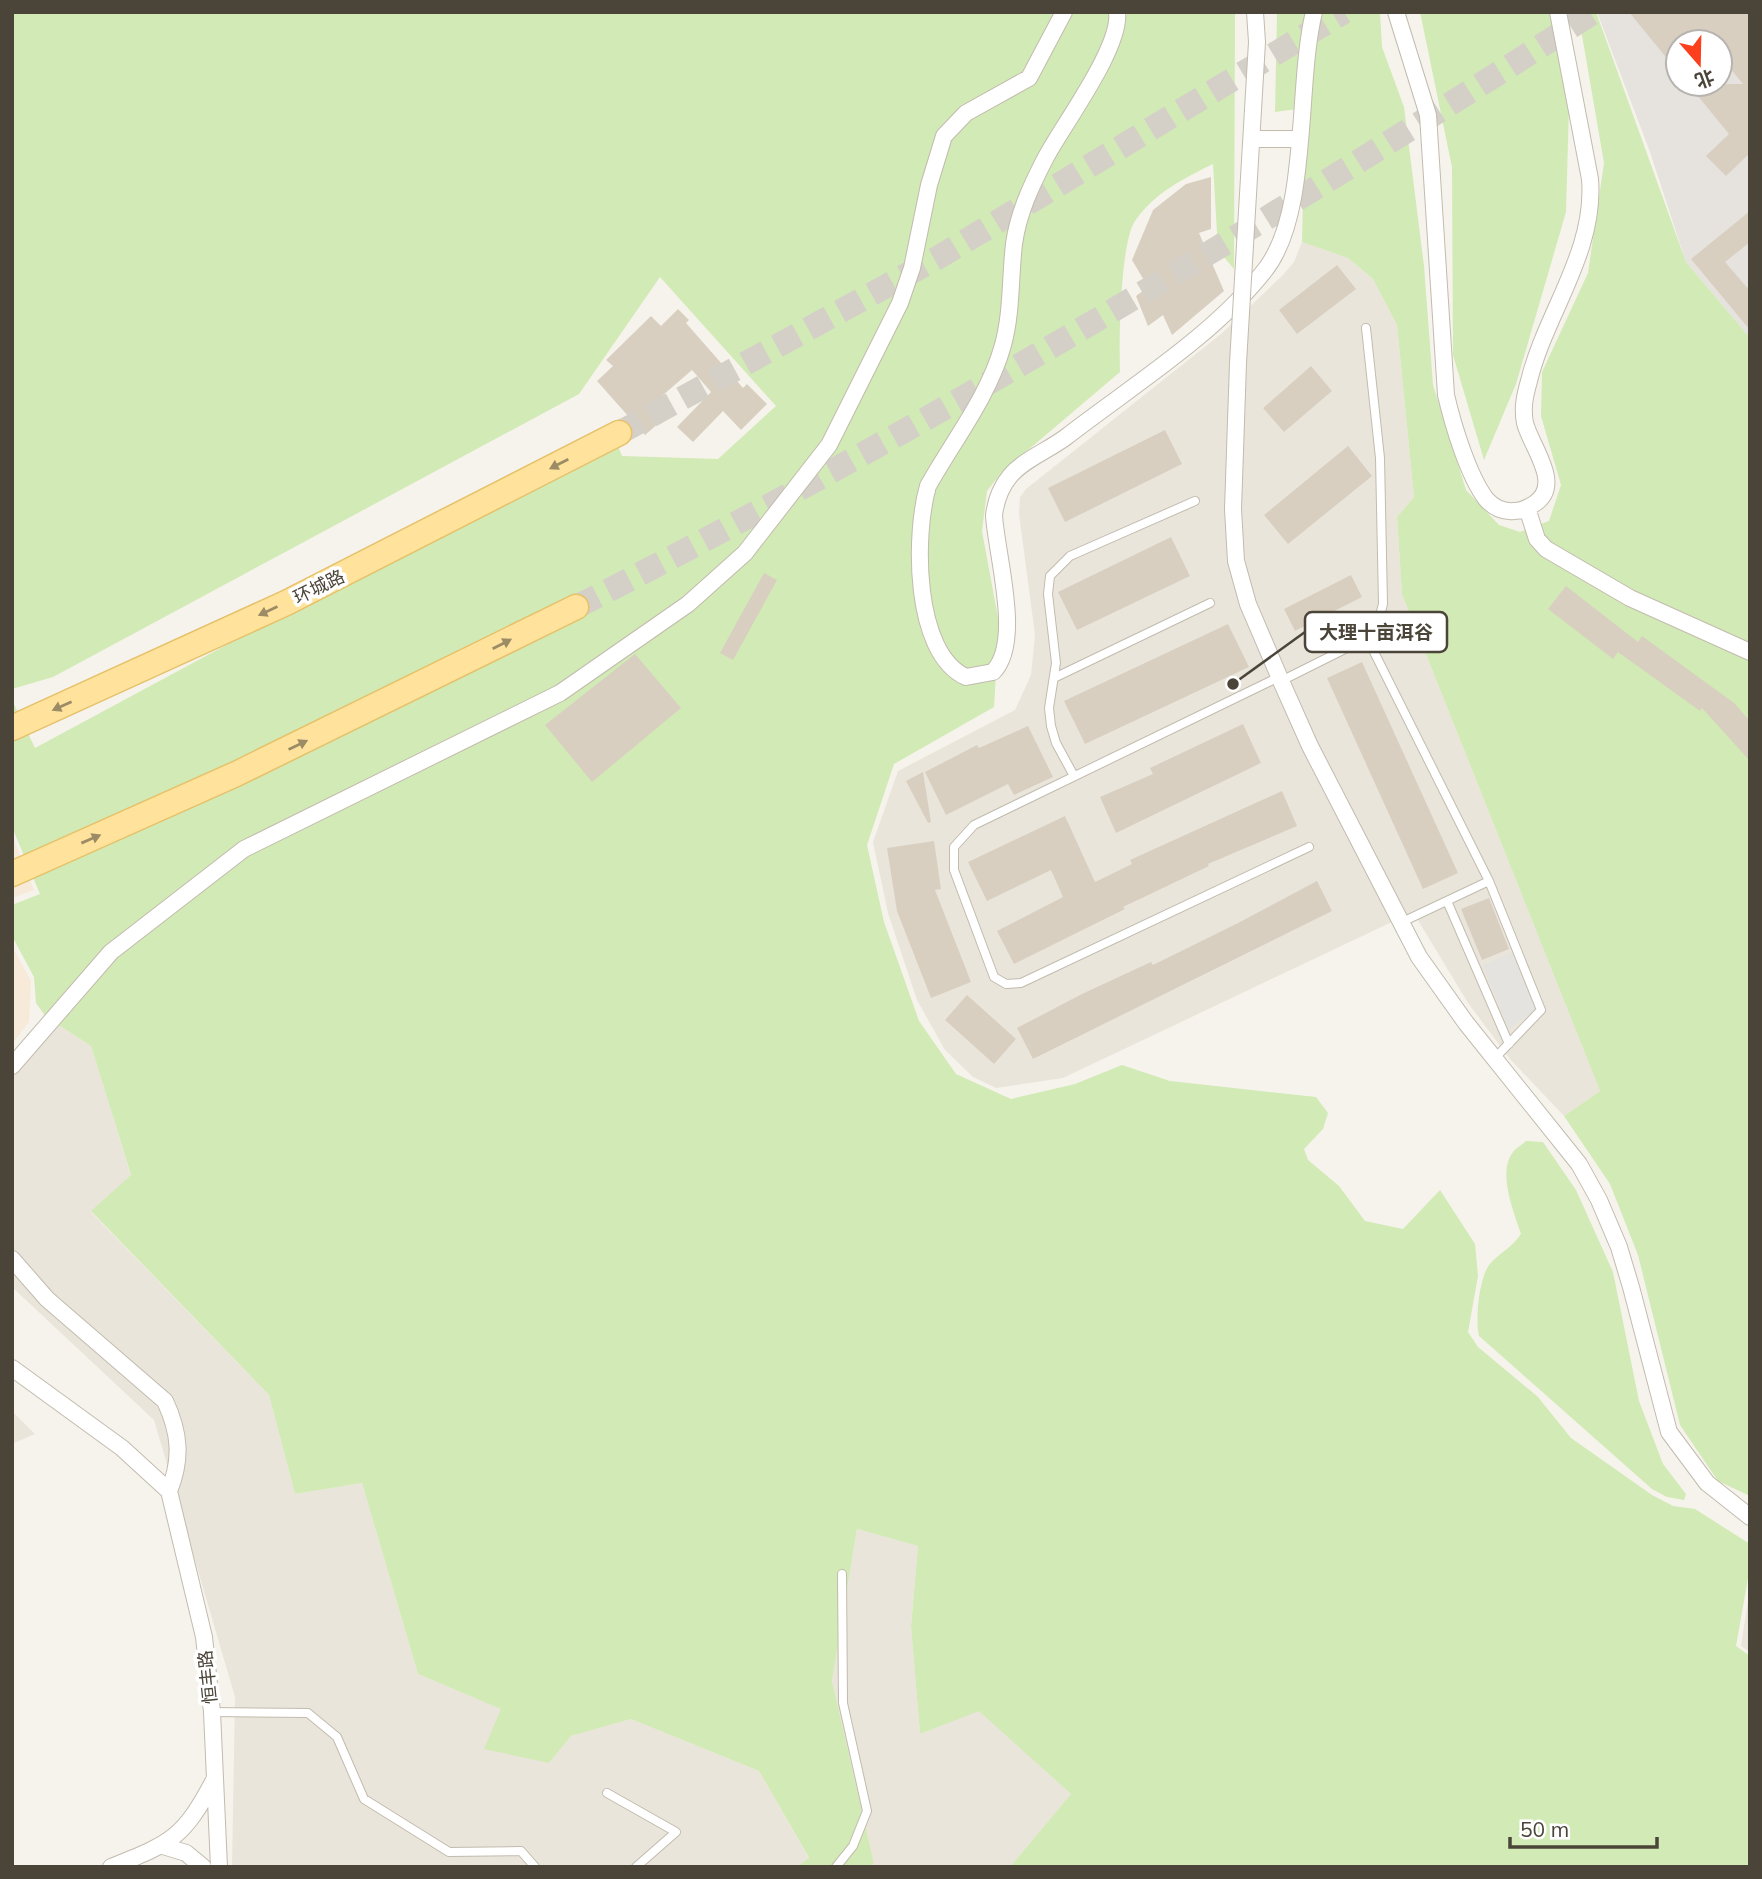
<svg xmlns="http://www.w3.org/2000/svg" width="1762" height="1879" viewBox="0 0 1762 1879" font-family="Mulish,'Noto Sans SC',sans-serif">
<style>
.residential{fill:#eae5da}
.commercial{fill:#f7ead8}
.industrial{fill:#e6e2dd;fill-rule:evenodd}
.green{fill:#d2eab5}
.parking{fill:#e5e3e0}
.building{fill:#d8cfc1}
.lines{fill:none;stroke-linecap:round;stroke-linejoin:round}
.primary-tunnel{stroke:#d4d0c8;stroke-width:24;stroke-dasharray:24 12;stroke-linecap:butt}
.service-casing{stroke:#c2bbae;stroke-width:10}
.minor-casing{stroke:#c2bbae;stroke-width:18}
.primary-casing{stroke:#e6c16a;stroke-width:27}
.service{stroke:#fff;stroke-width:8}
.minor{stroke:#fff;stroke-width:16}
.primary{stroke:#ffe39c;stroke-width:24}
.minor-bridge-casing{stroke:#c2bbae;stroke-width:18;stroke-linecap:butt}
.minor-bridge{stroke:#fff;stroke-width:16}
.oneway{fill:#9c8c66}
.labels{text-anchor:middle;stroke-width:7;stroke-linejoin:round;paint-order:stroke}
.street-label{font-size:18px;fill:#4b4439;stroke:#fff}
.leader{fill:none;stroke:#4b4439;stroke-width:2.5}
.callout-dot{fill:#4b4439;stroke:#fff;stroke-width:2.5}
.callout{fill:#fff;stroke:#4b4439;stroke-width:2.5}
.callout-label{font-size:19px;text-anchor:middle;font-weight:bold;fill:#4b4439}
</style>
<rect width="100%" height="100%" fill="#f6f3ec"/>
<path class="residential" d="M1302 242 1348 258 1373 279 1397 325 1414 497 1397 517 1402 594 1600 1091 1564 1116 1510 1059 1468 1003 1413 912 1063 1078 996 1088 973 1077 945 1050 917 1000 888 913 873 842 898 771 1015 710 1031 675 1035 635 1019 514 1020 497 1026 489 1221 334 1283 275 1294 262Z
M46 1017 91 1046 131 1176 91 1212 269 1395 295 1494 362 1483 418 1674 502 1709 549 1763 571 1736 631 1719 759 1771 809 1859 797 1867H232L235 1697 154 1420 12 1287V1059Z
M12 1411 35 1434 12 1444Z
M857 1529 918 1546 911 1626 920 1734 979 1710 1071 1794 1010 1867H870L874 1863 832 1681Z
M1750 1588V1652L1741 1646Z"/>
<path class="commercial" d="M12 835 34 890 12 898Z
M12 946 31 981 29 1022 12 1044Z"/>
<path class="industrial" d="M1597 12H1750V338L1686 262 1650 152ZM1678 42H1720V84H1678Z"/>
<path class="green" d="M12 12H1235L1234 269 1218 250 1213 164C1183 179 1154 193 1135 221 1120 243 1119 343 1120 372L1001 473 987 491 982 531 999 623 994 707 894 764 867 845 884 922 919 1021 956 1074 1011 1099 1075 1084 1122 1065 1170 1081 1316 1097 1328 1113 1323 1129 1304 1149 1308 1160 1339 1186 1365 1221 1403 1229 1440 1190 1475 1244 1478 1276 1468 1332 1478 1347 1538 1397 1571 1438 1652 1495 1673 1506 1695 1509 1750 1544V1567L1736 1646 1750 1656V1867H1010L1071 1794 979 1711 920 1734 911 1626 918 1546 857 1529 832 1681 874 1863 870 1867H797L809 1858 759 1771 631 1719 571 1736 549 1763 484 1749 501 1709 418 1674 362 1483 295 1494 269 1395 91 1211 131 1175 91 1046 46 1017 36 1003 34 977 12 936V905L40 894 12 827V700L35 748 614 436 622 456 718 459 776 406 660 277 579 394 53 677 12 689Z
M1277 12H1380L1382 47 1404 107 1424 266 1433 385 1466 490 1499 525 1520 532 1549 521 1561 485 1541 416 1542 372 1588 273 1604 163 1578 12H1596L1686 262 1750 338V1496L1718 1481 1680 1425 1638 1255 1610 1184 1564 1116 1600 1091 1402 594 1397 517 1414 497 1397 325 1373 279 1348 258 1302 242 1305 108 1275 112Z
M1420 12H1551L1569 107 1566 212 1516 384 1484 460 1453 355 1452 167Z
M1526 1141 1543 1142 1576 1190 1613 1272 1639 1401 1663 1464 1686 1494 1684 1500 1667 1497 1652 1489 1479 1336C1475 1320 1479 1279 1489 1265 1499 1253 1512 1248 1521 1234 1514 1212 1497 1173 1513 1152 1516 1148 1523 1144 1526 1141Z"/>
<path class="parking" d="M1512 953 1536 1010 1508 1029 1483 965Z"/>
<path class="building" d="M1629 12H1750V153L1726 176 1706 156 1729 134 1688 84H1743L1720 56V42H1678V72Z
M1211 177V229L1199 233 1224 291 1172 335 1163 315 1148 326 1136 296 1148 287 1132 260 1153 210 1186 184Z
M1750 211V242L1725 262 1750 291V330L1691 259Z
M1337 265 1356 289 1297 334 1279 310Z
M678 309 689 320 686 323 743 388 747 384 767 404 741 430 723 411 693 442 677 427 711 392 692 370 648 408 660 422 645 435 597 381 613 366 606 360 651 316 661 326Z
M1311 366 1332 391 1284 432 1263 408Z
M1165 430 1182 464 1065 522 1048 488Z
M1348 446 1372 476 1288 544 1264 515Z
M1171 537 1190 576 1077 630 1058 592Z
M764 573 777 580 733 660 720 653Z
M1351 575 1362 597 1295 631 1284 609Z
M1566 586 1638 642 1642 636 1734 703 1750 721V761L1702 708 1700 711 1618 652 1613 659 1548 609Z
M1228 624 1249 667 1085 744 1064 701Z
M635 654 681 708 592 782 545 725Z
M1362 662 1458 873 1423 889 1327 678Z
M1243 724 1261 763 1116 833 1100 797 1153 774 1150 768Z
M1028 726 1053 777 1014 795 1008 784 946 815 925 772 977 745 979 748Z
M923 772 931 822 928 823 906 781Z
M1282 791 1297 826 1208 864 1209 866 1123 907 1125 909 1014 964 997 931 1063 897 1051 870 987 901 968 862 1065 816 1095 882 1132 864 1130 860Z
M934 841 941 889 935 890 971 982 931 998 897 911 887 848Z
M1317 881 1332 911 1033 1059 1017 1028 1082 994 1151 962 1153 965 1238 923Z
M1489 898 1509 949 1482 960 1461 909Z
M967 995 1016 1039 994 1064 945 1020Z"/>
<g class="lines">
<path class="primary-tunnel" d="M619 433 939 257 1344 12
M576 607C927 428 1264 225 1594 12"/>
<g class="service-casing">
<path id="service" d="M1367 638 1489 881 1541 1010 1495 1058
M1279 677 974 825 954 847V870L994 977 1006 984 1021 983 1309 847
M1054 678 1210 603
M1281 681 1375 634 1383 604 1380 458 1366 328
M1074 776 1056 743 1051 726 1049 708 1056 663 1048 594 1050 576 1070 556 1195 501
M1447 901 1509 1044
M1400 923 1489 881
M212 1712 308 1713 337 1737 364 1799 449 1852 521 1851 535 1867
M607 1793 676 1832 636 1867
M836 1867 853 1846 867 1811 843 1703 842 1574"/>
</g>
<g class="minor-casing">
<path id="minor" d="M1117 12C1122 47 1062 126 1045 159 1031 186 1018 214 1014 244 1010 278 1012 312 1003 345 989 396 953 441 928 486 914 534 913 653 966 677L993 672C1023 642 996 554 994 515 996 500 1000 488 1010 476 1023 460 1049 450 1066 437 1133 385 1212 337 1265 270 1310 213 1296 85 1314 12
M1396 12 1428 115 1446 395C1453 425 1468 475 1486 499 1493 507 1503 512 1514 511 1521 511 1528 508 1534 504 1564 485 1531 447 1525 423 1522 408 1525 395 1529 381 1545 314 1596 252 1590 179L1558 12
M1253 139H1298
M1245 245 1257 42 1255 12
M1238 363 1233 509 1236 561 1248 604 1281 681 1310 746 1419 957 1466 1023 1579 1164 1599 1200 1619 1247 1631 1287 1669 1432 1707 1483 1750 1517
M1527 508 1537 539 1546 549 1630 598 1750 652
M12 1066 111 952 244 849 560 693 688 604 745 553 829 445 900 303 912 268 929 185 944 136 966 113 1029 78 1064 12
M12 1259 47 1299 165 1401C180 1433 182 1459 169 1491
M12 1368 122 1448 169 1491
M169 1491 204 1637 212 1712 219 1867
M163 1846 186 1853 203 1867
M111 1867C171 1843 183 1839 214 1780"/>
</g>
<g class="primary-casing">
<path id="primary" d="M12 728 286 603 619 433
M12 874 236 774 576 607"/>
</g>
<use href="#service" class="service"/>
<use href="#minor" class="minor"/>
<use href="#primary" class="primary"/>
<g class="minor-bridge-casing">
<path id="minor-bridge" d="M1238 363 1245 245"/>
</g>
<use href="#minor-bridge" class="minor-bridge"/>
</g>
<defs><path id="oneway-solid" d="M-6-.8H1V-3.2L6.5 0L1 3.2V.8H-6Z" transform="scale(1.75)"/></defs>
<g class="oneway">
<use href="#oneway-solid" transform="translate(559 464) rotate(153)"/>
<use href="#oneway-solid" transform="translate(268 611) rotate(155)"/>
<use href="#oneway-solid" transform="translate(502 644) rotate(-27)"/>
<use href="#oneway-solid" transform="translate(62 706) rotate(156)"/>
<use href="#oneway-solid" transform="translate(298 745) rotate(-26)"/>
<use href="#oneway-solid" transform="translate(91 839) rotate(-23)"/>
</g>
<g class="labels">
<g class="street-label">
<text transform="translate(319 587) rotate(-26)" y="6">环城路</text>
<text transform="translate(208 1677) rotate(-96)" y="6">恒丰路</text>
</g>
</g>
<path class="leader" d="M1233 684L1305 632"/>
<circle class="callout-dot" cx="1233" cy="684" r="7"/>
<rect class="callout" x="1305" y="612" width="142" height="40" rx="7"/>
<g class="callout-label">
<text x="1376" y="639">大理十亩洱谷</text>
</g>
<rect width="1762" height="1879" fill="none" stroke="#4b4439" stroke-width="28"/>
<g transform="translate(1699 63) rotate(160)"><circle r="33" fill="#ffffff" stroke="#b7b4b0" stroke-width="2"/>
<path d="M0-5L12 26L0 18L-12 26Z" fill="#fc3f1d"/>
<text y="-10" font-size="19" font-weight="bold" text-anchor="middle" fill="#4b4439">北</text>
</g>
<path d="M1510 1837v10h147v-10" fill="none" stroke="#4b4439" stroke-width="3.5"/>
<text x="1520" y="1837" font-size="21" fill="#4b4439" stroke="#ffffff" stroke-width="5" paint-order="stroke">50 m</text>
</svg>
